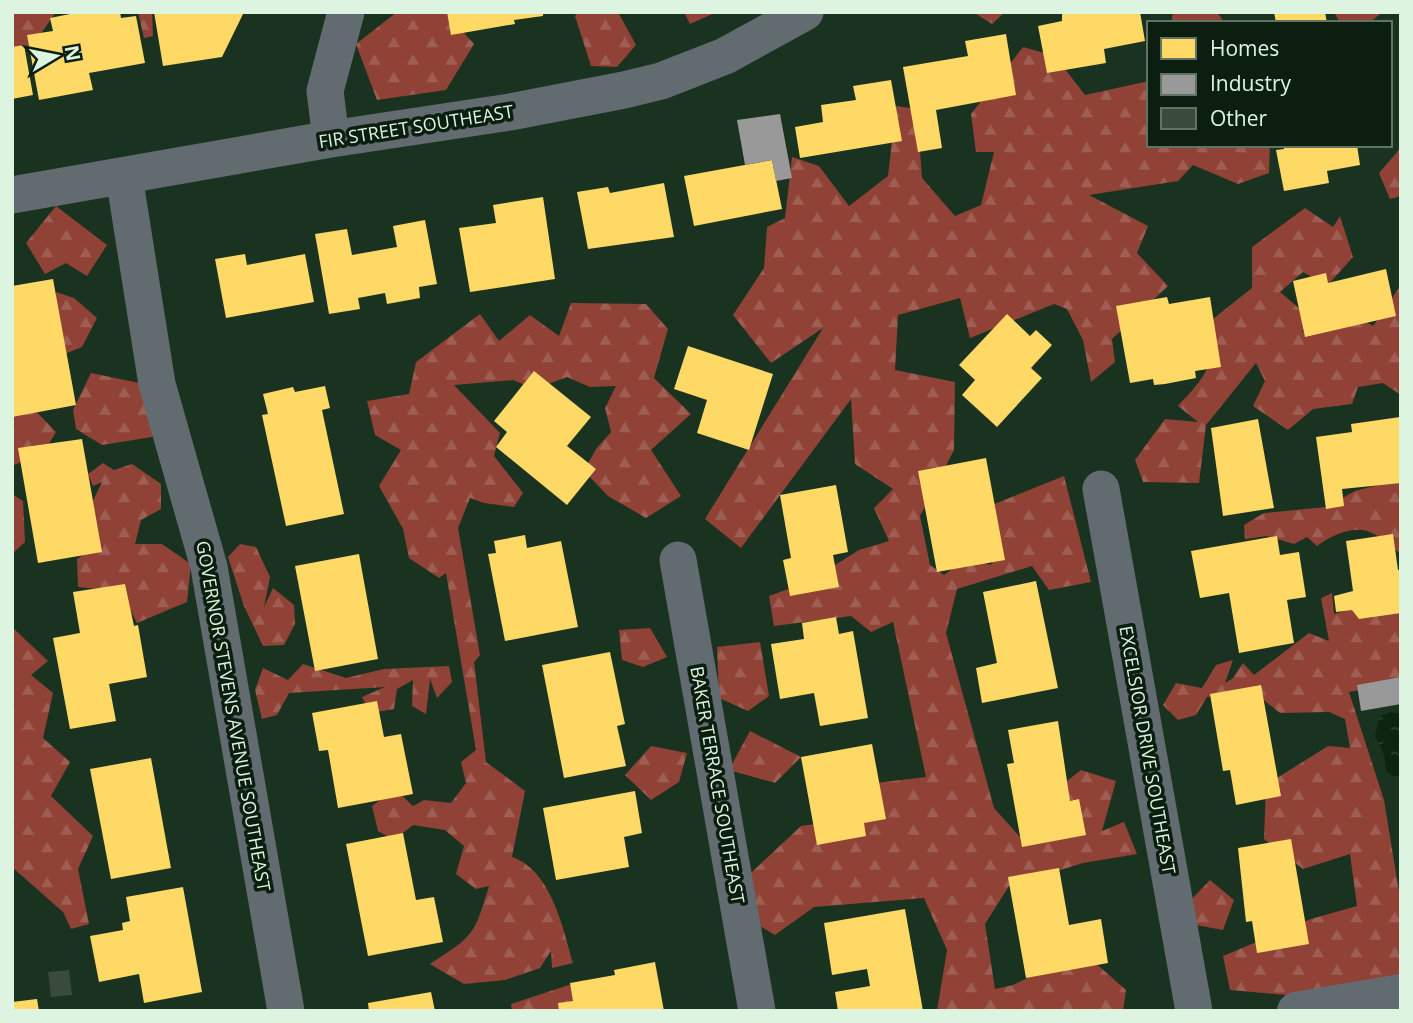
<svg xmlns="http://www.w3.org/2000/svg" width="1413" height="1023" viewBox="0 0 1413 1023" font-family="'Open Sans',sans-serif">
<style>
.forest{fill:url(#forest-firs)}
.water{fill:url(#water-ripples)}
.homes{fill:#ffd966}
.industry{fill:#999}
.building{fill:#384b3c}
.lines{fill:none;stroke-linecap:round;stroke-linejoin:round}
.minor{stroke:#626c70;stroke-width:37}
.tertiary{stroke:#626c70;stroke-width:38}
.labels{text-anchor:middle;stroke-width:7;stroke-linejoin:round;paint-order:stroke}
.street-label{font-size:18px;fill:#ddf5e0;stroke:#0c1e0f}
</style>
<defs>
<pattern id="forest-firs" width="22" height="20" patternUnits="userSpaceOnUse" patternTransform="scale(1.75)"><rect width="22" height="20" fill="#904236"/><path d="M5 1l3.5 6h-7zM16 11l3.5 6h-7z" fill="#9f5e53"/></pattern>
<pattern id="water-ripples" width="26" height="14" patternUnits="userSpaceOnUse" patternTransform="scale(1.75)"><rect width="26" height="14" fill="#0b2511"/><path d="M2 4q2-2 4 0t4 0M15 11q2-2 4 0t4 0" fill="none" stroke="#2e4533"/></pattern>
</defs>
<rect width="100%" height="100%" fill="#1a3220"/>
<path class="forest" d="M12 12H56L35 42 12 61Z
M138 12H152L153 36 144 38Z
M397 12H445L474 44 446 90 377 100 356 44Z
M578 12H618L636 45 617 67 591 66 575 16Z
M684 12H717L690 24Z
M973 12H1005L992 24Z
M1173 12H1217L1222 19 1219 23H1171Z
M1334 12H1383L1369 23H1340Z
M1023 47 1055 56 1085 95 1149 81V145H1270L1269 173 1238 184 1193 165 1178 181 1089 195 1148 226 1137 253 1168 286 1112 339 1115 362 1091 382 1083 340 1067 309 1054 304 970 338 960 298 898 315 895 370 955 382 954 450 920 516 930 565 944 575 967 558 991 565 996 554 987 507 1064 476 1091 582 1049 590 1032 566 957 589 946 633 994 808 1020 837 1058 788 1081 770 1116 781 1102 831 1124 822 1137 854 1083 863 1009 886 985 924 995 989 1013 985 1083 952 1126 990 1123 1011H937L947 950 924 898 814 907 775 935 720 902 801 826 849 819 867 784 926 777 893 622 871 632 851 616 774 626 769 596 808 582 859 550 889 541 874 508 893 489 855 464 851 399 741 548 705 519 823 328 771 363 733 315 764 268 767 227 785 218 792 157 819 166 849 206 888 176 896 106 917 109 922 178 955 216 981 205 994 152H976L971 114Z
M1399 150 1401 196 1390 199 1379 173Z
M56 206 107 245 87 276 66 263 45 274 26 243Z
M1305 208 1333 227 1340 216 1353 257 1327 286 1303 272 1280 292 1307 315 1302 333 1328 300 1373 326 1401 285V395L1383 383 1358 387 1352 404 1313 409 1288 430 1253 406 1265 381 1256 363 1206 425 1199 483 1143 482 1135 460 1165 419 1198 422 1178 406C1211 371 1213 366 1213 319L1252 288V247Z
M56 292 74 298 97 318 82 347 62 355 55 329Z
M571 303 646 304 668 329 654 378 691 414 651 450 681 496 646 518 608 496 584 471 596 449 611 432 605 408 616 386 590 387 567 377 535 389 513 380 454 385 500 433 494 456 523 493 514 507 484 503 470 498 458 528 480 655 474 662 486 762 525 791 512 857C551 870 563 928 573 963L552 968 551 951 540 968 505 980 464 984 430 964C475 935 474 935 489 886L476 889 456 874 464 846 445 830 413 825 394 840 378 831 372 806 395 789 413 806 424 800 451 803 466 783 461 762 476 750 446 573 439 578 409 558 403 529 379 486 401 450 375 435 367 401 409 394 416 362 480 314 499 341 530 315 559 336Z
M91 373 149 385 163 420 152 437 102 445 76 429 73 410Z
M12 393 31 406 56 432 44 452 12 466Z
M103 463 114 470 132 464 161 484V509L141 520 135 544H162L191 564 187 602 137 623 121 591 78 587 77 559 94 548 92 503 102 482 93 486 88 474Z
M1401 479V554C1392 548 1384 539 1374 534 1357 523 1331 535 1317 546L1307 537 1294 544 1267 536 1245 539 1244 525 1264 513 1326 507 1355 491Z
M12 494 23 501 25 542 12 554Z
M240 544 256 547 270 577 264 607 273 588 294 605 295 624 284 645 263 646 244 606 228 557Z
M1332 593 1334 614 1401 594V683L1349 692 1384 800 1401 904V980L1308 997 1230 990 1223 956 1311 919 1357 906 1350 854 1303 869 1264 839 1266 785 1328 746 1350 748 1345 719 1329 712 1280 713 1251 690 1207 697 1196 715 1178 720 1163 705 1176 683 1202 688 1216 665 1233 660 1225 683 1232 679 1243 663 1254 675 1309 633 1329 641 1321 598Z
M12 627 48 661 31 675 53 693 43 738 70 762 51 796 93 836 78 869 89 924 71 929 63 912 12 867Z
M650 628 667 657 643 667 622 660 619 630Z
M760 642 769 696 748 711 719 698 717 647Z
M303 664 346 678 384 669 449 666 452 682 437 698 430 679 426 714 412 706 413 680 397 689 394 709 370 713 362 697 385 687 289 693 277 715 262 719 255 690 263 668 288 680Z
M750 731 801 757 775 783 729 770Z
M651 746 687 753 679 782 651 800 625 775Z
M1210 880 1234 900 1223 930 1196 925 1187 904Z
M584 980 587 996 579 1011H512L511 1004Z"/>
<path class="water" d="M1391 712 1401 714V776H1393L1386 771 1384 755 1375 736 1380 716Z"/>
<path class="homes" d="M80 12H120L121 18 136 16 145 63 89 73 93 90 39 100 27 35 53 31 50 18Z
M154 12H244L222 57 163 66Z
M447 12H543V16L514 20 515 24 451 35Z
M1062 12H1140L1145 41 1104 49 1106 63 1047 73 1038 26 1062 21Z
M1274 12H1325L1327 23H1276Z
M1006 34 1016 95 936 110 942 148 918 152 903 67 968 56 965 41Z
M24 45 33 95 12 99V47Z
M891 80 902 141 800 158 795 127 823 122 821 105 856 100 853 86Z
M1284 145H1357L1360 165 1327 171 1329 183 1284 191 1276 150 1284 149Z
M772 160 782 209 694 226 684 176Z
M664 183 674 237 588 249 577 192 608 187 610 193Z
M543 197 555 279 470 292 459 228 496 223 493 205Z
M425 220 437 284 419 287 420 298 387 304 385 293 358 298 360 309 329 314 315 234 347 229 352 255 397 247 393 226Z
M245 254 247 265 305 254 314 302 226 318 215 259Z
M1386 269 1396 316 1305 337 1293 281 1326 273 1328 283Z
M53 279 76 405 12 417V286Z
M1167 297 1169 304 1210 297 1221 367 1195 371 1196 378 1165 384 1154 385 1153 379 1130 383 1116 306Z
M1007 314 1030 336 1036 330 1052 345 1031 368 1042 378 997 427 962 395 975 380 959 365Z
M688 346 773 374 749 450 697 433 707 400 674 389Z
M534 371 591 417 567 446 596 469 567 505 496 447 507 432 494 421Z
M325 386 330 408 322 410 344 514 286 526 262 415 268 414 263 394 293 387 295 392Z
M1400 417 1401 483 1342 489 1344 506 1326 509 1316 437 1352 432 1351 424Z
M1258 419 1274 508 1223 516 1211 428Z
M82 439 102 552 38 563 18 448Z
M986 458 1005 560 937 572 918 471Z
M836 485 848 552 833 555 839 587 790 596 783 560 791 558 780 495Z
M1393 534 1398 570 1401 569V613L1359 619 1352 610 1336 612 1334 596 1353 591 1346 541Z
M525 535 527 548 561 541 578 627 505 641 488 554 496 553 494 541Z
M1277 536 1280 555 1299 552 1306 597 1287 600 1294 643 1239 653 1229 593 1200 598 1191 551Z
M359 554 378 659 315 671 295 566Z
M1036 581 1058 688 982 703 976 668 997 663 983 592Z
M125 584 134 626 138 625 147 677 109 684 116 721 70 729 53 638 80 633 73 592Z
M836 617 839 634 853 631 868 718 820 726 814 693 780 699 771 644 804 639 802 623Z
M610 652 625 724 617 726 626 766 564 778 542 665Z
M1261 685 1281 796 1236 805 1230 770 1223 771 1210 694Z
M377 701 384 737 401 734 413 794 338 808 328 750 319 751 312 713Z
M1058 721 1070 801 1079 799 1086 835 1022 847 1007 764 1014 763 1008 730Z
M872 744 886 819 864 823 866 836 817 845 801 757Z
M151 758 171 868 111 879 90 769Z
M635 791 642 833 624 837 629 867 556 880 543 808Z
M403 833 416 900 434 897 443 942 368 956 346 844Z
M1291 839 1309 944 1257 953 1252 921 1246 922 1238 848Z
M1059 868 1069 925 1101 919 1108 963 1026 978 1008 877Z
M183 887 202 992 144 1003 139 974 99 982 90 936 123 930 122 923 130 921 126 897Z
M905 909 923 1011H838L835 992 870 986 867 969 832 975 824 923Z
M655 962 664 1011H559L558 1003 573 1001 570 983 615 975 614 970Z
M431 992 435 1011H369L368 1003Z
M37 999 39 1011H12V1002Z"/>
<path class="industry" d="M780 114 792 178 776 181 772 160 745 165 737 120Z
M1401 677V704L1361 711 1357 685Z"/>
<path class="building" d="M69 970 72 995 51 997 48 972Z"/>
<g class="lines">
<path class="minor" d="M331 139 325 91 346 12
M124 176 157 384 209 567 286 1011
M12 195 331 139 510 112 624 90 661 81 725 56 805 12
M1101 489 1194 1011
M678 560 757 1011"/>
<path class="tertiary" d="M1296 1011 1401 993"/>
</g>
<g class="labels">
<g class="street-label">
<text transform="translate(416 127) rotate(-9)" y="6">FIR STREET SOUTHEAST</text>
<text transform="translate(233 716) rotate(80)" y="6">GOVERNOR STEVENS AVENUE SOUTHEAST</text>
<text transform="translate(1147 750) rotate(80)" y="6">EXCELSIOR DRIVE SOUTHEAST</text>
<text transform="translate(717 785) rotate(80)" y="6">BAKER TERRACE SOUTHEAST</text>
</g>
</g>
<rect width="1413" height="1023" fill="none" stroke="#ddf5e0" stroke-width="28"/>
<rect x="1147" y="21" width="245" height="126" fill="#0c1e0f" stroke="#607463" stroke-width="2"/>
<rect x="1161" y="38" width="35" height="21" fill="#ffd966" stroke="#607463" stroke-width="2"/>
<text x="1210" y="56" font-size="21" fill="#ddf5e0">Homes</text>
<rect x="1161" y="74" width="35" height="21" fill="#999999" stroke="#607463" stroke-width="2"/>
<text x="1210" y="91" font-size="21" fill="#ddf5e0">Industry</text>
<rect x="1161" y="108" width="35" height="21" fill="#384b3c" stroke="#607463" stroke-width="2"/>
<text x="1210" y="126" font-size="21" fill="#ddf5e0">Other</text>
<g transform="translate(56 56) rotate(80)" stroke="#0c1e0f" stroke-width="5" paint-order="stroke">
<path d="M0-5L12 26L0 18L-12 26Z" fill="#ddf5e0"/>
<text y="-10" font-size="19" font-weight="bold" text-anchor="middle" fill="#ddf5e0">N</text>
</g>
</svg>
